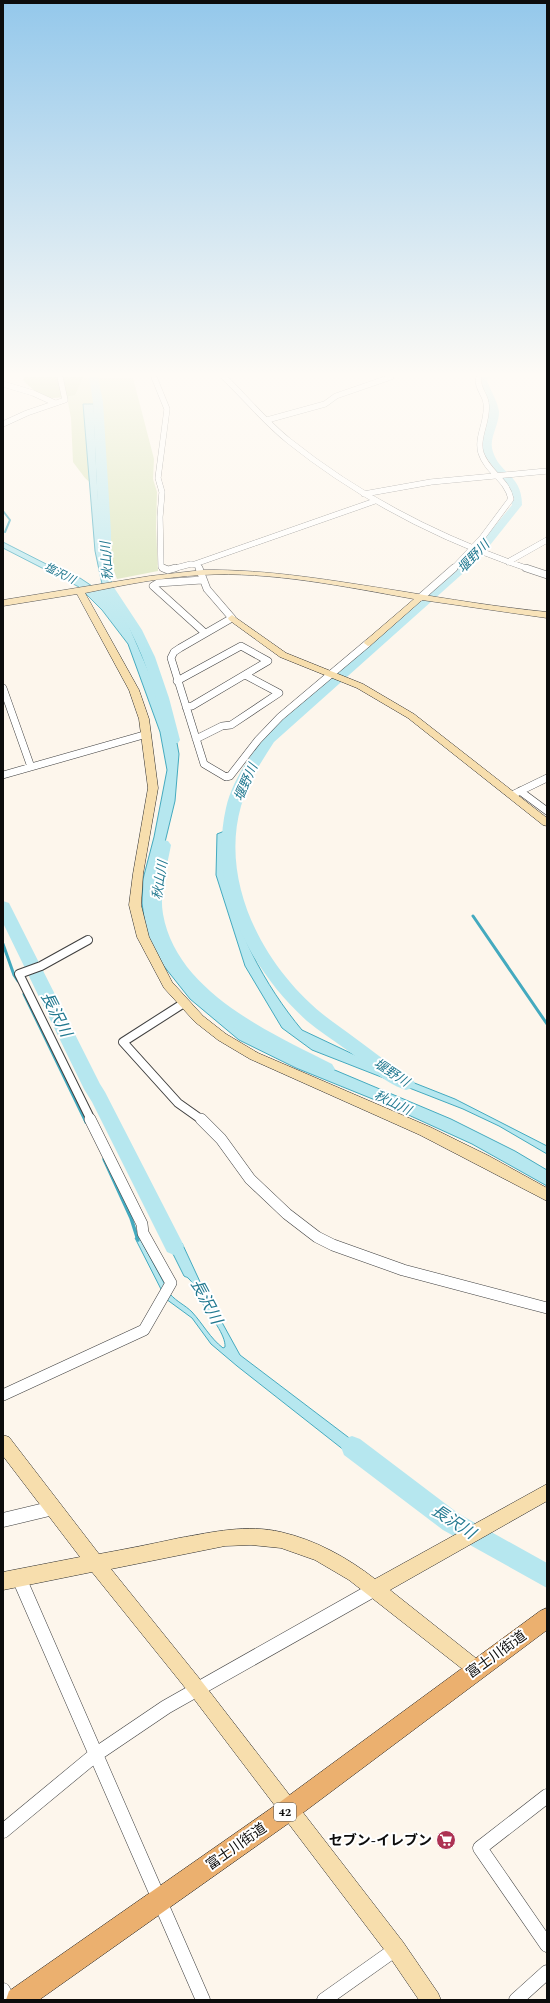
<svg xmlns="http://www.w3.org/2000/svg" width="550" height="2003" viewBox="0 0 550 2003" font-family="Spectral,'Noto Sans JP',serif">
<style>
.green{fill:#d9e4b9}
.forest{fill:#c0d39a}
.water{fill:#b6e7ef;stroke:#44aabf}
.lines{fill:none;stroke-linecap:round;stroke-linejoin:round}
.stream-far2{stroke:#44aabf;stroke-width:2}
.stream-far1{stroke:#44aabf;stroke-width:3}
.stream{stroke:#44aabf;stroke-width:3.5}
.river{fill:#b6e7ef;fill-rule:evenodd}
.street-far4-casing{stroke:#3f3f3f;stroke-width:6}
.street-far3-casing{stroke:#3f3f3f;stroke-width:8}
.street-far2-casing{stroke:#3f3f3f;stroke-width:10}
.street-far1-casing{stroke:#3f3f3f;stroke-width:12}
.street-casing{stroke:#3f3f3f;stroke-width:15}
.secondary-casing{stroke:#2e2e2e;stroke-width:1}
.primary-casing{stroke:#1d1d1d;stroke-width:1}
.street-far4{stroke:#fff;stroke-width:5.5}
.street-far3{stroke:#fff;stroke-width:7}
.street-far2{stroke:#fff;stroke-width:8}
.street-far1{stroke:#fff;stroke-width:11}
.street{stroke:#fff;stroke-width:14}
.secondary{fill:#f7dead;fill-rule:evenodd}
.primary{fill:#ebb06f;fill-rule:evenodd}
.labels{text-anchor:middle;stroke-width:4;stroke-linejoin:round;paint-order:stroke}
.far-water-label{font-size:11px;font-style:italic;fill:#227990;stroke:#fff}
.shield{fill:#fff;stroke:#555;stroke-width:1}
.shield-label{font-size:11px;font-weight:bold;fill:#0c0c0c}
.water-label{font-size:13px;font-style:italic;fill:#227990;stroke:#fff}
.near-street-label{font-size:14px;fill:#0c0c0c;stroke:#fff}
.near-poi-label{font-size:14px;font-weight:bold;fill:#0c0c0c;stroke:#fff;text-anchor:end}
.near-water-label{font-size:16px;font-style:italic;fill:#227990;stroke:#fff}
</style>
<rect width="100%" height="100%" fill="#fdf6ec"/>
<path class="green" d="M63 377 133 378 154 459 153 479 157 492 156 528 158 571 117 579 107 551 105 496 85 478 73 462 71 418Z"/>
<path class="forest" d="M24 377H83L75 395C46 400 44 401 23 380Z"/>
<path class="water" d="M83 404H94C97 463 96 535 114 591L175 732 179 754 175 801 151 900 156 935 172 962 197 994 254 1036 451 1119 515 1151 547 1170V1186L472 1144 380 1102 296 1068 239 1040 190 999 163 965 147 939 142 903 143 879 154 837 167 770 160 732 128 644 102 610 79 587 3 548V542L56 569 80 578 92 586 102 584 95 551Z
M227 830C227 842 226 854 226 866 230 923 266 987 302 1030L412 1082 455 1099 547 1146V1154L499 1126 463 1109 312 1050 282 1028 245 966 216 875 217 834Z
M166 1225 177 1241 182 1243 202 1286 240 1355 373 1456 368 1469 237 1366 211 1344 192 1318 166 1299 135 1238 139 1237 170 1294C177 1302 185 1305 192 1312 203 1324 210 1338 223 1348L225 1347C226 1335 210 1316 204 1306 199 1299 196 1285 189 1279 188 1277 185 1277 184 1276L160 1228Z"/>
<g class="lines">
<path class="stream-far2" d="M3 511 10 520 5 532"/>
<path class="stream-far1" d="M473 916 547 1024
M3 944 14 975 18 981
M24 994 85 1120"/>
<path class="stream" d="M85 1119 86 1122
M104 1159 131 1218 138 1240"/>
<path class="river" d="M89 377H98L103 402 111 532V566L105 569 99 566V532L93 402Z
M480 377H490L487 380C490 391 498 401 499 412 499 426 488 439 493 452 500 474 522 475 522 505L479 559 274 742C261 762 248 782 241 806 218 887 269 976 333 1022 353 1036 372 1051 391 1065 399 1071 411 1075 415 1083L412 1088 406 1090C381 1082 365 1062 344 1048 332 1039 319 1031 307 1021 248 968 208 887 226 808 232 781 249 758 264 736L471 555 512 505 509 489 483 453 482 443 489 412 477 380Z
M109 585 113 586 142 630 155 657 169 698 180 740 178 743H168L166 740C158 703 148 664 130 630 122 616 110 604 103 589Z
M163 840 168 841 171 845C167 867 159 892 163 914 176 991 270 1033 332 1064L335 1069 332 1074 326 1076 320 1074C252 1040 161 998 147 914 143 892 151 867 155 845L158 841Z
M3 901 9 903 11 907 100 1084 105 1092 181 1240 184 1246 181 1252 174 1255 167 1252 92 1102 84 1089 3 923Z
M352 1436 360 1439 459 1514 547 1563V1588L443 1530 344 1455 341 1447 344 1439Z"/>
<g class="street-far4-casing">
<path id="street-far4" d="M154 377 167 409 158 478 162 492 160 517 161 567 166 569
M224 377C246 398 265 422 289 441 360 498 443 540 529 569
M3 384 33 393 55 403
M267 420 325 404 336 396 391 377
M3 424 27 413 65 400 60 377
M364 494 431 482 547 471
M508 562 547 540
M195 564 375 501
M172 569 191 564 198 565 199 569
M453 569 482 538 511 499C507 479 487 472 481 453 476 437 489 420 486 403 485 394 476 387 479 377"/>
</g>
<g class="street-far3-casing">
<path id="street-far3" d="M163 568 168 570 175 568
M199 568 207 589 232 618 180 648 174 652 171 658 204 764 226 777 230 776 258 740 280 717 368 643
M526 568 547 575
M202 580 158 583 153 586 205 633
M421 597 454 568
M177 681 241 646 268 661 192 706 186 707
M3 688 31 767
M196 739 222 726 231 725 279 693 245 675
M3 775 147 734
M520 791 547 811
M512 795 547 778"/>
</g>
<g class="street-far2-casing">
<path id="street-far2" d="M88 940 41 966 19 974 91 1120
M184 1003 123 1042 178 1103 202 1120"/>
</g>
<g class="street-far1-casing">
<path id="street-far1" d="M201 1119 221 1139 250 1179 287 1214 317 1237 333 1245 403 1270 547 1308
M3 1395 144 1330 171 1283 143 1233 142 1224 90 1119
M45 1510 53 1508"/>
</g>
<g class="street-casing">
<path id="street" d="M3 1520 49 1509
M19 1578 203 2000
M547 1796 480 1848 547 1945
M3 1831 95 1755 166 1707 375 1589
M3 1990 8 2000
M324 2000 396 1949
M516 2000 547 1972"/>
</g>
<g class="secondary-casing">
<path id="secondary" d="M203 570C269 569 335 581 400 591 448 599 498 607 547 612V618L422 600 371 645 368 646 364 643 365 641 414 599C346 587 271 571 202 575 163 577 124 585 85 593L139 690 149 719 158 788 143 874 141 905 149 937 172 982 203 1016 226 1034 258 1053 430 1127 489 1156 547 1188V1201L420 1135 250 1059 218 1040 195 1022 164 988 137 937 129 905 133 874 148 788 139 719 129 690 77 594 3 606V600L150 576Z
M232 615 286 653 363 684 414 714 547 818V826L543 825 408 718 357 688 280 657 229 620 228 618Z
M3 1435 9 1437 99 1554C126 1549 152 1544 179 1538 213 1532 247 1524 281 1532 316 1540 348 1558 375 1579L547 1484V1501L390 1590 482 1663 485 1669 482 1675 476 1678 470 1675 349 1580 315 1560 281 1548 251 1545 225 1546 111 1569 203 1683 403 1942 438 1993 441 2000H419L389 1956 191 1695 92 1572 3 1590V1572L80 1557 3 1456Z"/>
</g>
<g class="primary-casing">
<path id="primary" d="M547 1608V1630L296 1818 39 2000H6L9 1991 280 1802 540 1611Z"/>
</g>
<use href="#street-far4" class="street-far4"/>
<use href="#street-far3" class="street-far3"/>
<use href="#street-far2" class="street-far2"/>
<use href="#street-far1" class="street-far1"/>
<use href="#street" class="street"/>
<use href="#secondary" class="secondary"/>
<use href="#primary" class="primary"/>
</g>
<linearGradient id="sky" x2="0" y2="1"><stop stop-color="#94c8eb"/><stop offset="0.57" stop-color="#fefbf6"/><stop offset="1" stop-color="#fefbf6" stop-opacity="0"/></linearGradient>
<rect width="550" height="657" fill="url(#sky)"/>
<defs>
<g id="supermarket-disc" transform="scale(1)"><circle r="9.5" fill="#ad3254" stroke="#fff"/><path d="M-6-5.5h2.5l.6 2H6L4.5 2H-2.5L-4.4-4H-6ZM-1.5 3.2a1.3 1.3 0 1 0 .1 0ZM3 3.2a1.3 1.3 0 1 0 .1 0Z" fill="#fff"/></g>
</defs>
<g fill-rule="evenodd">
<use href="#supermarket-disc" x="446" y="1840"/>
</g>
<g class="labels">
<g class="far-water-label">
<text transform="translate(60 573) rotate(26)" y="4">塩沢川</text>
</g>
<rect class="shield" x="274" y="1803" width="22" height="18" rx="3"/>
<g class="shield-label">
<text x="285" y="1816">42</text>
</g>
<g class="water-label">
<text transform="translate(473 556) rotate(-46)" y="5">堰野川</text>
<text transform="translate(106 561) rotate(-94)" y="5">秋山川</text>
<text transform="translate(245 782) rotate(-66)" y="5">堰野川</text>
<text transform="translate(159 880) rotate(-81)" y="5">秋山川</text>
<text transform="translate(392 1072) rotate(33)" y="5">堰野川</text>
<text transform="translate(393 1102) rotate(26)" y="5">秋山川</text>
</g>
<g class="near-street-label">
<text transform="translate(496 1654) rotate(-36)" y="5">富士川街道</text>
<text transform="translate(236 1846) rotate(-35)" y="5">富士川街道</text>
</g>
<g class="near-poi-label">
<text x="432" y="1845">セブン-イレブン</text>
</g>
<g class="near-water-label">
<text transform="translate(57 1014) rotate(63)" y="6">長沢川</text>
<text transform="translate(207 1301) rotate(62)" y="6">長沢川</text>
<text transform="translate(454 1521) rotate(33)" y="6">長沢川</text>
</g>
</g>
<rect width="550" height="2003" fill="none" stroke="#0c0c0c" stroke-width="8"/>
</svg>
